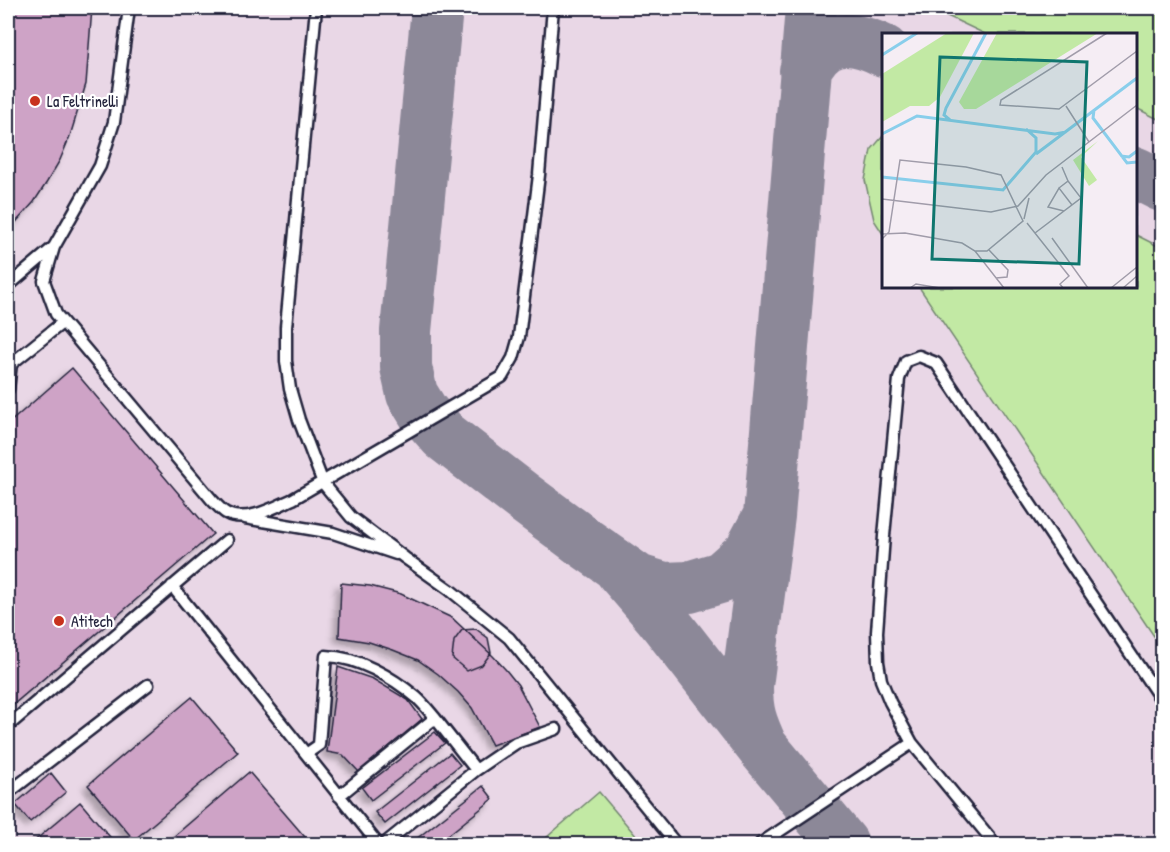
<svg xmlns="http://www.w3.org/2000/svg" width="1170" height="852" viewBox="0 0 1170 852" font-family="'Patrick Hand',sans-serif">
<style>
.built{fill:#e9d7e6;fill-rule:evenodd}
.green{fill:#c2e9a4;stroke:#728670;stroke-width:1.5}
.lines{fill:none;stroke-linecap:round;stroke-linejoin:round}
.taxiway{stroke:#8c8898;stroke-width:52}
.building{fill:#cea3c6;stroke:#22223b;stroke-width:1.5;filter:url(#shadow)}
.service-casing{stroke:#22223b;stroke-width:15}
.service{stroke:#fff;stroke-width:10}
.poi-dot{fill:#c8321e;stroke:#fff;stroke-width:2}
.labels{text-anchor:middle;stroke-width:4.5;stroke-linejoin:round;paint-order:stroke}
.poi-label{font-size:16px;fill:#22223b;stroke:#fff;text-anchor:start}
.inset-river{fill:none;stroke:#89ceeb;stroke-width:3}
.inset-road{fill:none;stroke:#a19caa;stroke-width:1.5}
.view{fill:#0f766e;fill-opacity:0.15;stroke:#0f766e;stroke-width:3}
.inset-edge{fill:none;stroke:#22223b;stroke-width:3}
</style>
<defs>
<filter id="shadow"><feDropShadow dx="-5" dy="5" stdDeviation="3" flood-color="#0004"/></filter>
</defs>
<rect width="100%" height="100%" fill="#f5edf4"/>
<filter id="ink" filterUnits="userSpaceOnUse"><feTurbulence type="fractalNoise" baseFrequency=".0167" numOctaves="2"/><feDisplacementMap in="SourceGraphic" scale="12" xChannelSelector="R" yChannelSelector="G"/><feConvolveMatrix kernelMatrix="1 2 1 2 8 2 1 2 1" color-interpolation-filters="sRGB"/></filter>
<g filter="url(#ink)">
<path class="built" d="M8 8H1162V844H8ZM884 34H1136V286H884Z"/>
<path class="green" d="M935 8H1162V121L1136 108V34H985L941 13Z
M883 136V234L874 220 865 180 871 150Z
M1136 235 1162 248V648L919 287 1136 286Z
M599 792 643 844H623L617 838 608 844H539Z"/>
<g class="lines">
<path class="taxiway" d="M437 8 406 331V367L412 394 423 412 444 436 523 497 585 543 638 580 664 588 689 587 722 577 749 553 769 516
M805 71C823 34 849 34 884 51
M1136 173 1162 186
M621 571 659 615 762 747 843 844
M762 747C751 723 747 712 747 686L769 516 811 8"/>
</g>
<path class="building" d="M8 8H92L86 84 70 136 60 160 47 182 34 202 8 231Z
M72 368 213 534 8 709V424Z
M341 583 370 586 401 594 452 618 493 656 506 670 518 685 540 727 492 745 472 708 458 692 438 674 418 660 393 650 369 642 339 637Z
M476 629 488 638 491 653 482 665 467 671 452 658 454 641 462 630Z
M338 667 373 679 408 700 422 719 359 772 343 755 327 752Z
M192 697 238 752 134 840 88 785Z
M435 732 445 743 371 800 362 788Z
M450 753 460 765 385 824 375 812Z
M249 772 311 844H165Z
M51 773 66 792 30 822 15 804Z
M483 786 493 799 437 844H410Z
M80 802 116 844H31Z"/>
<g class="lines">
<g class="service-casing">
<path id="service" d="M316 8 286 327V361L290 389 299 420 323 483 351 517 405 558 450 590 509 638 676 844
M54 247 44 281 56 314 212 500C216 504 221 510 226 513 245 524 275 507 293 499L502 377 513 358 519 337 539 175 553 8
M8 286 54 247 100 166 114 122 129 8
M8 389 11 364 62 323
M245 518 333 533 396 554
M172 586 378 844
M435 718 476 770 516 743 556 729
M8 726 227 540
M306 754 319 745 326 656C358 657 392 677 416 697 423 703 429 711 435 718L339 796
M8 793 148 685
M384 844 476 770
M760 844 912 743
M995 844 912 743 890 702 881 680 878 662 877 632 884 536 899 379 906 361 919 356 936 363 1162 701"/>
</g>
<use href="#service" class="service"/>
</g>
</g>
<g class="poi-dot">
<circle cx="35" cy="101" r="6"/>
<circle cx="59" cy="621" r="6"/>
</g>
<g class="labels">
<g class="poi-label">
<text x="47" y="107">La Feltrinelli</text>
<text x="71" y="627">Atitech</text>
</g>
</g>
<g transform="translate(882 33)">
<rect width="255" height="255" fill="#f5edf4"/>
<path d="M65 0H92L58 64 47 73H28L0 89V41ZM115 0H216L94 76H82L77 69ZM216 108 199 124 215 147 207 153 191 127Z" fill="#c2e9a4"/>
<path class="inset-river" d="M0 22 35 0M212 77 211 85 245 130 255 129M68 87 62 82 64 75 104 0M0 101 35 83 173 101 184 99M154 121 255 45M239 123 247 124 255 118M0 144 121 157 154 119V105L144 96"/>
<path class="inset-road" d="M225 0 119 67 118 72 177 76 255 18M184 73 207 109M177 155 186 148 180 134M0 166 109 179 136 173 164 142 255 72M182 178 166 174 177 155 190 172M142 186 147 165M145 190 187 243 178 251 181 255M153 200 199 165 186 148M0 201 23 200 80 210 93 218 122 255M170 205 206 255M0 206 7 199 18 127 84 134 119 142 141 188 105 218H93M107 217 126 237 125 244 114 245M28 255 34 251 58 255M229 255 255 234M241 255 255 243"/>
<path class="view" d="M58 24 205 29 197 231 50 226Z"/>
<rect width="255" height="255" class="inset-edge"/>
</g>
<rect width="1170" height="852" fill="none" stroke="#fff" stroke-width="30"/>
<rect x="15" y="15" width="1140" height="822" fill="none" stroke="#22223b" stroke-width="2" filter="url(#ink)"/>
</svg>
